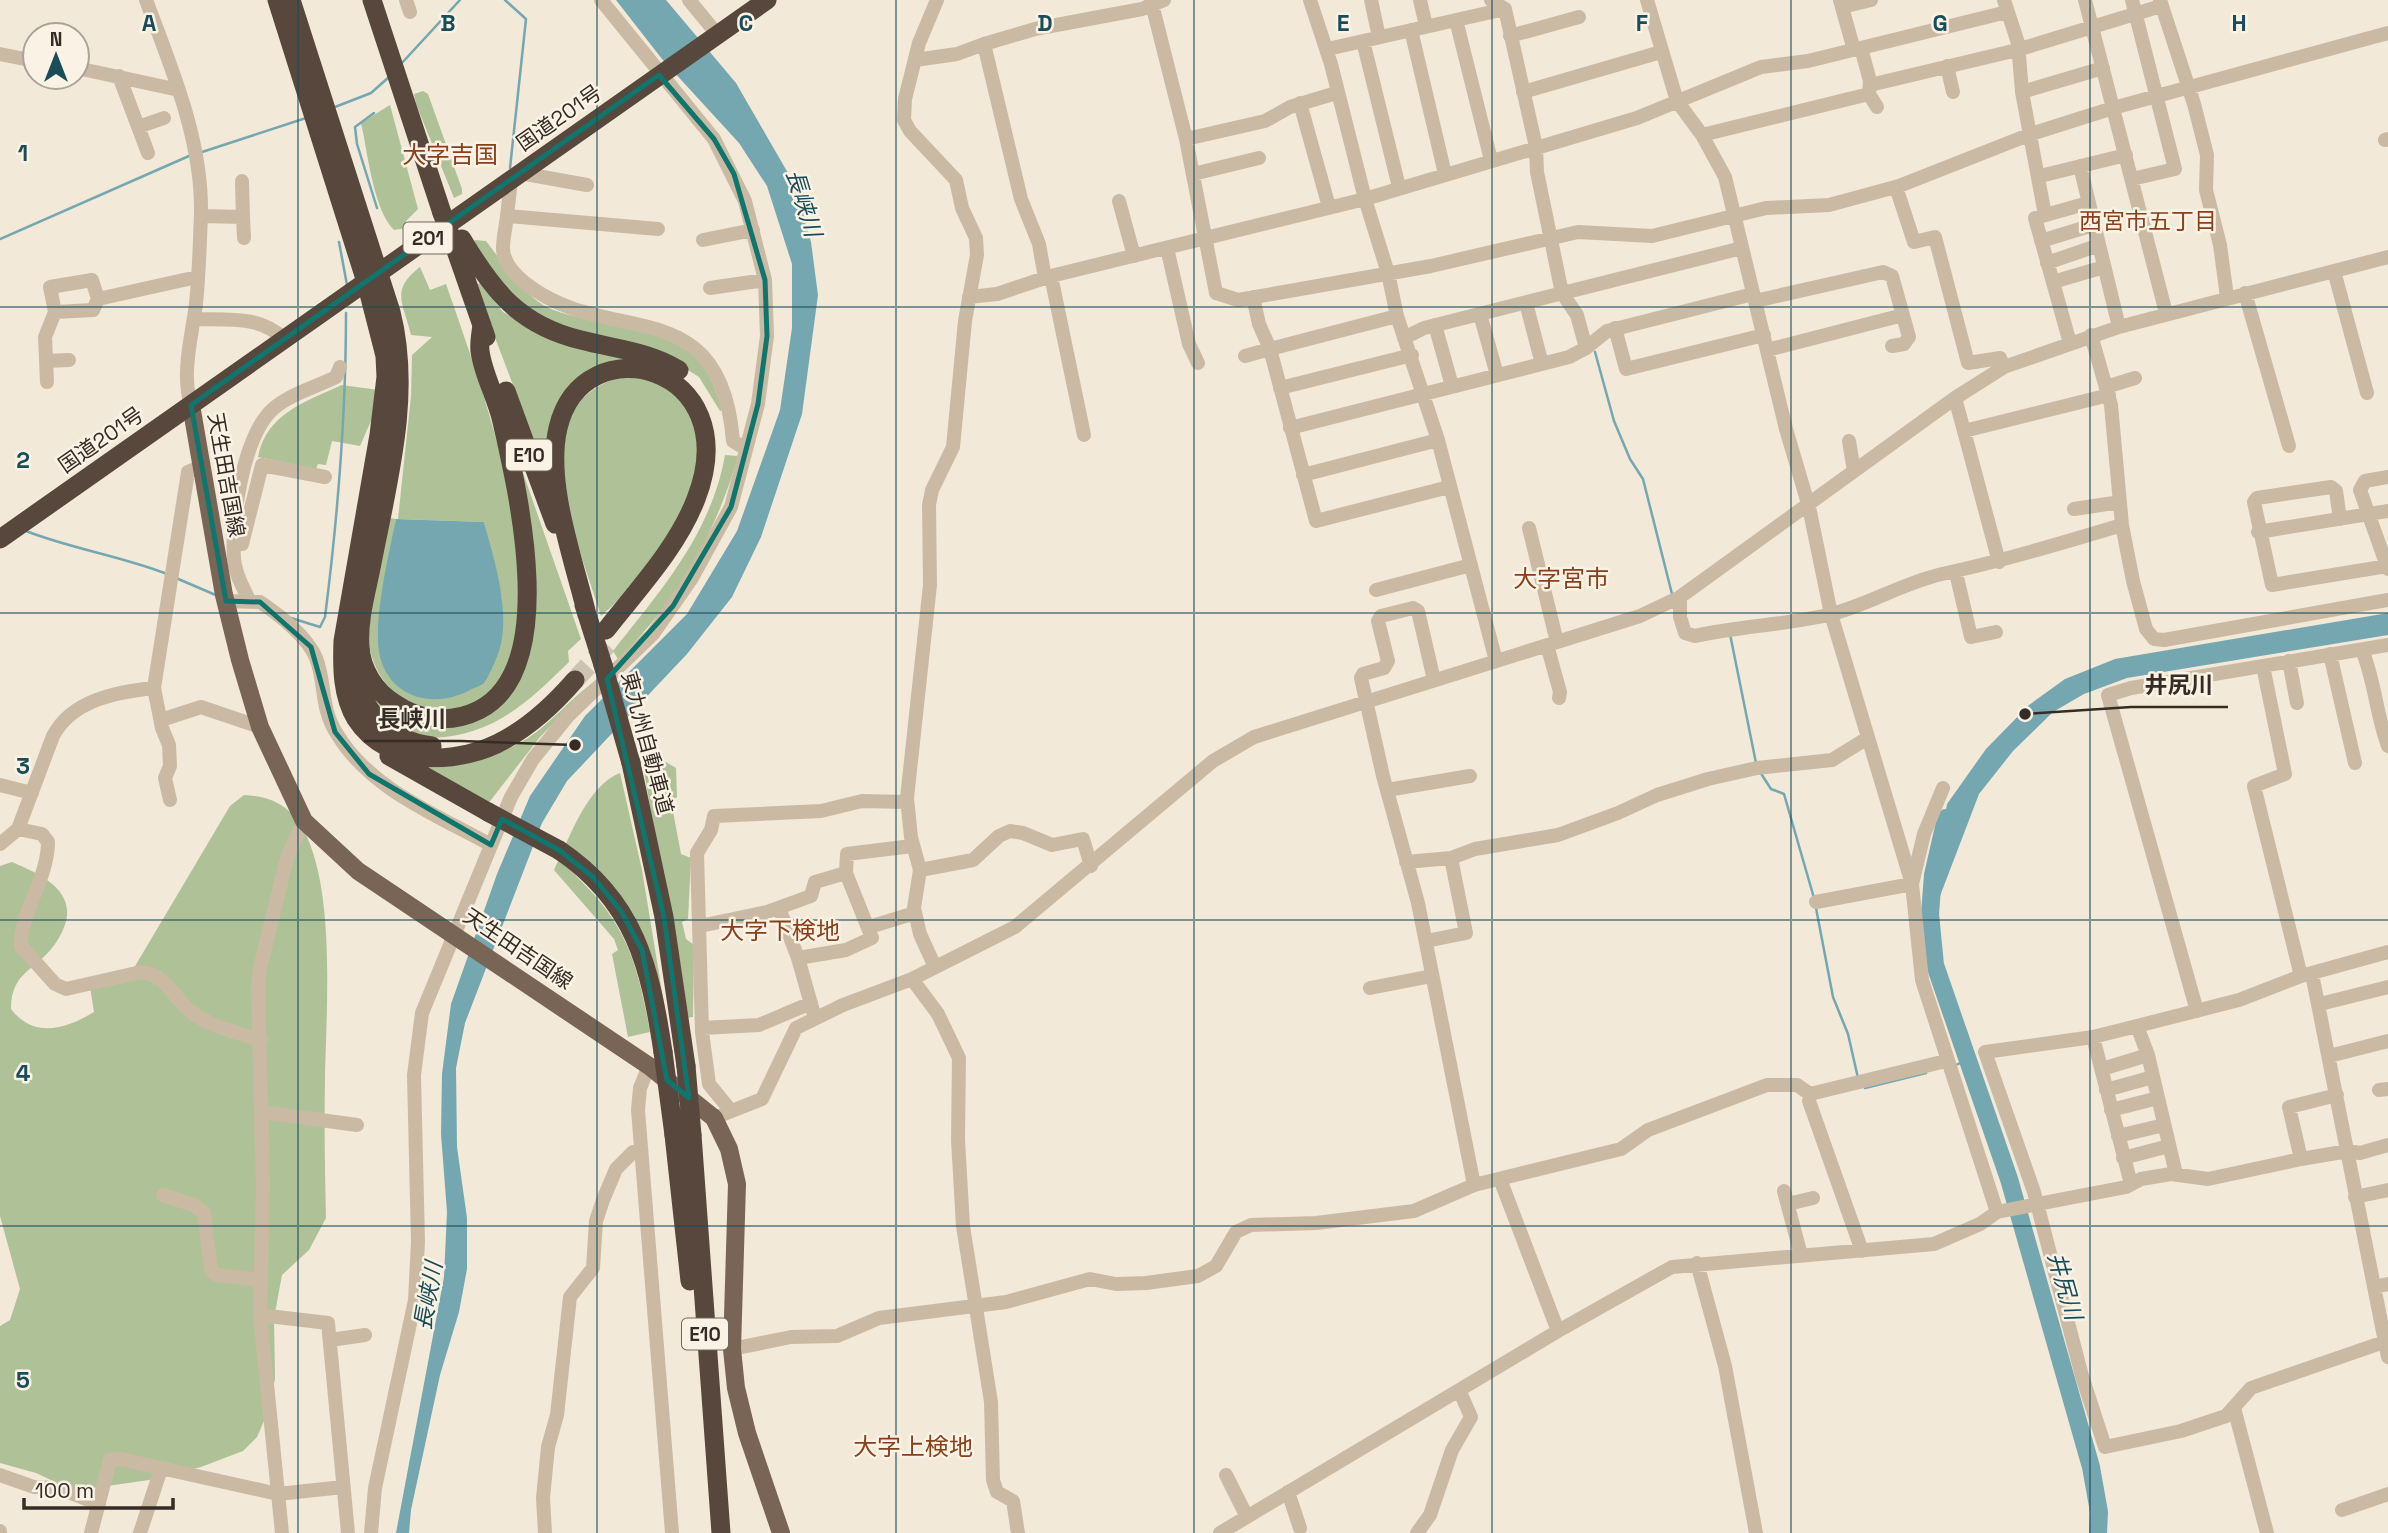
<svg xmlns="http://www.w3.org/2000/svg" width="2388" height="1533" viewBox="0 0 2388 1533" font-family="'Space Grotesk','Noto Sans JP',sans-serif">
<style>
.green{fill:#afc297}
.water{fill:#75a7b1}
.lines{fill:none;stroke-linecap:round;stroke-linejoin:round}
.stream{stroke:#75a7b1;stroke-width:2.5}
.river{stroke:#75a7b1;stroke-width:18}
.highway-tunnel{stroke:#ccc3b4;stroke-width:19;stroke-dasharray:19 10;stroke-linecap:butt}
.minor{stroke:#cbbaa3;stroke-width:14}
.major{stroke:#786556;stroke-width:18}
.highway{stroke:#57473c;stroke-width:19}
.highway-bridge{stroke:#57473c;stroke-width:19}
.marked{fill:none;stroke:#0f766e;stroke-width:5;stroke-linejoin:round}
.grid{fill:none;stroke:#194d59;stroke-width:2;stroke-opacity:0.55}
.labels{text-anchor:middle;stroke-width:5;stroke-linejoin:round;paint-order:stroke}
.shield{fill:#faf2e4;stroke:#70675f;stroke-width:2}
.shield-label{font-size:19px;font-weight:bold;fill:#352c26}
.street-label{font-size:21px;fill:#352c26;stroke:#faf2e4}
.water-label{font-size:23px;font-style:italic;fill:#194d59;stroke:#faf2e4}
.neighbourhood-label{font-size:23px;fill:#88411b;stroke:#faf2e4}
.quarter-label{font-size:24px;fill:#88411b;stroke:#faf2e4}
.grid-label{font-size:23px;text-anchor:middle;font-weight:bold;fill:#194d59;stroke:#faf2e4;stroke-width:5;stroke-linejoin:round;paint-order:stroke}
.leader{fill:none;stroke:#352c26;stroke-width:2.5}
.callout-dot{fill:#352c26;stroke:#faf2e4;stroke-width:2.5}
.callout-label{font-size:23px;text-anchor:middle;font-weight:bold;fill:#352c26;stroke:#faf2e4;stroke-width:5;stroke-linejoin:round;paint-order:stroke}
</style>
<rect width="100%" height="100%" fill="#f2e9d8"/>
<path class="green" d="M423 91 428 94 462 189V194L454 198 416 104 414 94Z
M390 105 418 209 406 221 407 228 394 230C373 209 368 153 361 123Z
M475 240 486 241C504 264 523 296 549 308 586 325 673 326 697 357 710 373 716 391 723 410L720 411 699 377 658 351 573 332 515 302 474 247Z
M420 267 430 290 446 284C481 385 536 533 515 640 513 651 508 671 502 680 462 733 388 715 371 654 363 623 384 552 390 518L396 519 378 632 502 599 484 522 398 519 411 396 412 355 432 337 411 335C403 302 390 290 420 267Z
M480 283 503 312 552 339 630 358 553 416 544 449 545 469 475 285Z
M622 377C656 379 677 385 691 418 694 425 701 435 701 442 705 495 640 584 601 616 580 546 515 405 622 377Z
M342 385 379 390 374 414 360 446 332 441 326 465 318 464 316 469 258 457C266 414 306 401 342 385Z
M725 455 738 456C716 534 676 603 618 659L613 651C661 590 711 534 725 455Z
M521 467 581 639 568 651 569 662C527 703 493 736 431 738 417 739 397 733 387 721 382 715 378 706 373 698L379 702 481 717 504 702 529 655Z
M595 681 540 737 487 805 423 767C457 770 499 756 528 738 552 722 571 698 595 681Z
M641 754 661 759 676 768 677 797 671 801 681 854 691 858 688 919 682 922 686 939 694 945 693 1017 686 1018Z
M620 773 642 870 665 1010 641 934 564 848C576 822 592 784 620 773Z
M244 795C271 796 291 806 304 831 336 892 326 1011 325 1079 324 1126 325 1172 326 1218L309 1250 282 1275 274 1318 275 1379 267 1414 257 1437 243 1451 201 1467 149 1480 93 1488H68L36 1473 0 1463V1326L10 1320 20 1289 0 1216V866L12 862C50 878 87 898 55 944 37 970 11 971 11 1009 34 1039 66 1029 94 1012L90 987 128 978 230 806Z
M558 861C569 867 577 877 586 886 630 931 639 973 650 1032L628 1037 612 954 618 950 614 939 554 870Z"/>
<path class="water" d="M616 0H666L736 83 796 187 811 242 818 295 802 414 761 537 732 597 687 654 567 781 542 823 465 1023 456 1068 457 1147 467 1218V1269L459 1312 440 1375 411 1510 409 1533H396L444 1277 447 1212 441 1134 442 1074 451 1004 497 874 530 796 585 716 687 614 737 531 780 410 792 328V264L767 186 739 143 662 59Z
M396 519 484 522C494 559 509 605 501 644 499 653 490 675 484 683 481 686 473 688 470 690 435 709 391 699 380 657 372 624 389 553 396 519Z
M2388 613V635L2127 678 2084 694 2053 712 2013 751 1979 794 1940 896 1929 903 1947 804 1986 749 2029 705 2065 679 2115 659Z"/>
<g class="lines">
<path class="stream" d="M505 0 526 19 510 168
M401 64 460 0
M335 107 371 93 389 77
M374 113 355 127 357 144 377 208
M199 153 306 118
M0 239 189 156
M339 242 347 285
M1595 352 1614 421 1630 459 1643 479 1672 594
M26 531C72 549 121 556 167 574
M176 578 218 596
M291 618 320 627 325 617C338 515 346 415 346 313
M1730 634 1756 763
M1760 772 1771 789 1784 794 1814 898
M1816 908 1833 997 1848 1034 1858 1078
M1956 1065 1966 1060
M1865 1088 1926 1073"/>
<path class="river" d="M1946 818 1933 875 1930 914 1935 965 2009 1179 2091 1467 2099 1512 2098 1533"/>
<path class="highway-tunnel" d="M575 680 610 642"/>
<path class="minor" d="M146 0C171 67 202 139 201 212 200 243 199 274 196 304 192 335 181 374 191 405
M406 0 410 12
M689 0 717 34
M1151 0 1186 139 1216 293 1238 300 1431 266 1578 232 1652 236 1766 208 1829 205 1899 186 2031 134 2113 108 2388 33
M1310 0 1331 64 1363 191
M1371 0 1379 37
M1420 0 1426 26
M1491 0 1505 9 1536 147 1537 172 1562 293 1577 315 1586 348
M1647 0 1677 101 1702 135 1725 177 1786 429 1809 507 1831 614 1912 884 1922 980 1997 1212
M1840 0 1854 50
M2004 0 2018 43 2022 92 2045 215
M2085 0 2166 313
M2160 0 2194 104 2207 155 2206 190 2220 245 2227 297
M1842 7 1871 0
M1456 20 1491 160
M1411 30 1445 174
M1510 36 1579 17
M1363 41 1399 187
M984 44 1035 29 1142 9 1164 0
M1332 48 1505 9
M0 54 35 61
M915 60 957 54 984 44 1021 199 1039 244 1045 278
M1947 66 1953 92
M77 68 179 90
M119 76 148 153
M1870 85 2017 50 2161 6
M1523 92 1661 52
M2022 92 2103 68
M1869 94 1877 107
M1300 103 1329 207
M138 127 164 118
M1702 135 1869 94 1870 81 1861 48
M1186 139 1265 121 1290 107 1333 94
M2385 140 2388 139
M2080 166 2119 327
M520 173 587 185
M1193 174 1259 158
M2040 176 2126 155
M2132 179 2175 169 2132 0
M511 180 507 216 658 229
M1896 187 1914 242 1935 237 1968 363 2000 358 2004 367
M1365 199 1388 273 1397 316 1438 440 1496 661
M1119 201 1134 256
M201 216 243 217 242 181
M507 216C506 226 503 238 503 248 503 263 514 274 525 283 608 349 721 287 733 441L746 449
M243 217 244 238
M703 240 753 230
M2041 241 2093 225
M1167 248 1189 344 1198 363
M2047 263 2099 245
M2334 271 2367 393
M1051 276 1084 435
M2053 282 2104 267
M710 288 765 280
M2245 293 2289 446
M969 297 997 294 1051 276 1365 199 1637 118 1761 67 1808 61 2007 12
M98 299 93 310 55 312 50 287 92 280 98 299 197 277
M1755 301 1883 272 1892 276 1909 337 1904 344 1892 346
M1526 303 1542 364
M1480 314 1497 375
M1397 316 1270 349 1316 521 1449 487
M194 319C227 320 260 315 284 339
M1435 325 1452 386
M1615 328 1626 369 1764 335
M2091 335 2111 405 2122 525 2133 581 2146 629 2154 639 2164 640 2388 600
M1404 338 1424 328 1742 248
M2070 343 2035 218 2088 203
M1767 350 1903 315
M1245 356 1270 349 1259 324 1253 297
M46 361 69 360
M47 382 45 337 55 312
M2106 387 2135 378
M1280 388 1412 355
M1955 398 1964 431 2109 395
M1290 428 1569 357 1586 348 1607 331 1753 294
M1964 431 1999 562
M1849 441 1854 471
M1303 475 1438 440
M2388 477 2365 481 2360 490 2388 569
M2074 509 2120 502
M2340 519 2336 491 2331 487 2257 498 2254 502 2272 585 2388 566
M1529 528 1557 642
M2258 532 2388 511
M234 544H242L262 465 325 477
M1956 573 1971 637 1996 632
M1376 590 1471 565
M1680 597V617L1685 633 1695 636C1740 626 1787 625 1832 614 1870 604 1903 583 1942 574 2002 561 2062 543 2122 525
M249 600C243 587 235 574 234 559 231 520 243 436 273 409 290 394 316 387 336 377L340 367
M226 601 260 602C278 614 308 637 316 658 326 683 320 708 337 734 370 789 437 815 491 845
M1547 645 1560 692 1559 698
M2362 650C2375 681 2376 714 2388 746
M2330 654 2355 763
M2289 661 2297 703
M2263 666 2285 774 2254 786 2301 976
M1434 680 1418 611 1413 608 1381 616 1378 621 1388 661 1384 668 1363 674 1361 678 1383 776 1418 903 1474 1185
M154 688C116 692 72 700 53 736L18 829 42 834 48 842C48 879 19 915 21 946L55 984 66 989 141 972C166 974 173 997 190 1011 208 1026 239 1033 261 1040
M161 720 201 707 260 727
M0 785 32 793
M1387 790 1470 776
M170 800 165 778 170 766 169 745 162 728 154 688 188 472 200 467
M0 844 18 829
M1406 862 1451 858 1475 849 1558 835 1618 813 1657 795 1708 779 1757 768 1832 760 1866 739
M920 870 973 860 999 836 1010 831 1023 833 1052 845 1083 839 1091 866
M1816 902 1912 884 1924 834 1943 788
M779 908 798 958 815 1018
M700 926 767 912 811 896 815 882 846 873
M869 927 915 913
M1426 941 1466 933 1451 858
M798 958 846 950 872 938 846 873 847 854 912 846
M935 967 920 934 914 908 920 870 911 837 907 798 930 585 929 505 932 490 953 447 965 321 977 255 976 238 962 208 956 180 910 131 904 120 905 99 919 43 937 0
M2312 974 2388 1357
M912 979 938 1014 959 1058 958 1140 963 1226 991 1402 993 1480 997 1492 1013 1501 1018 1533
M1370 988 1432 976
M2320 1004 2388 987
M2197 1011 2108 695 2131 688 2388 645
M2137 1026 2148 1055 2176 1174
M702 1028 759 1025 811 1003
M2093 1037 2131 1184
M2329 1056 2388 1041
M649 1066 640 1088 638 1110 672 1533
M2102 1069 2148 1055
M2106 1090 2153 1077
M2379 1090 2388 1089
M1810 1094 1809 1101 1862 1251
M2111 1110 2158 1098
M731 1111 709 1084 702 1032 697 853 711 830 714 816 821 811 862 801 907 802
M262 1112 357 1125
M714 1118 762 1099 796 1028 843 1005 912 979 1015 927 1213 761 1254 737 1640 616 1680 597 1955 398 2004 367 2119 327 2388 257
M2118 1136 2164 1125
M2123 1158 2169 1146
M2301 1159 2289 1107 2337 1095
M1500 1179 1558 1331
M1784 1191 1801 1255
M163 1195 194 1205 204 1213 211 1270 217 1275 261 1280
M2355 1197 2388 1190
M1788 1204 1813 1198
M1697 1263 1725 1366 1756 1533
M2374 1287 2388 1284
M260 1315 328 1323 348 1533
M330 1340 365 1335
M2384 1342 2251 1388 2226 1416 2181 1431 2105 1447 2082 1376 2034 1192 1985 1052 2093 1037 2137 1026 2239 1000 2301 976 2388 952
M732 1349 791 1337 837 1336 879 1318 1006 1302 1090 1279 1116 1284 1146 1283 1198 1276 1216 1266 1236 1232 1251 1225 1316 1223 1414 1211 1474 1185 1621 1149 1648 1130 1767 1085H1797L1810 1094 1946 1061
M2234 1408 2267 1533
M0 1475 34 1487 58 1488 99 1504
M1226 1475 1247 1517
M1288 1492 1300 1528
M2342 1510 2388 1494
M0 1531V1533
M91 1533 110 1460 120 1459 278 1494 343 1487
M140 1533 161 1469
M282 1533 260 1315 263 1186 258 987 260 968 287 858 304 821
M371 1533 375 1488 415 1300 418 1242 414 1075 422 1013 511 797 533 759 568 716 653 634 692 578 731 507 758 404 767 336 765 280 745 201 714 139 601 0
M545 1533 543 1498 548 1447 557 1415 570 1297 593 1268 596 1221 603 1200 616 1169 633 1152 641 1151
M1220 1533 1558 1331 1672 1267 1934 1244 1980 1224 1997 1212 2126 1187 2141 1179 2171 1174 2208 1179 2301 1159 2348 1151 2360 1153 2388 1145
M1417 1533 1430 1515 1452 1450 1471 1417 1460 1392"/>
<path class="major" d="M191 405 224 595 240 660 260 727 304 821 358 871 649 1066 714 1118 729 1149 737 1184 732 1349 736 1388 747 1433 781 1533"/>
<path class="highway" d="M277 0 366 282 385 356 386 377 379 435 343 641C342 667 342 696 356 719 388 769 461 765 506 739 533 724 555 703 575 680
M291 0 391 312C412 394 388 481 372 563 367 590 358 618 360 646 361 669 375 691 394 703 420 721 451 724 479 710 560 669 518 492 502 422 497 398 483 375 480 351 479 343 481 333 482 325
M372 0 442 213
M462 239C493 291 519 325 581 340 615 349 648 351 679 370
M454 245 486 337
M506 391 555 524
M0 539 767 0
M584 605 603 665
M587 615C574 560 545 483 558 428 583 322 748 365 696 499 677 548 638 589 606 630
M356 660C356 706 385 740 432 746
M389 756 488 812
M631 763 664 917 686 1066
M559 850C635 901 650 966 663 1052
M674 1135 690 1281
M692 1135 721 1533"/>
<path class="highway-bridge" d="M442 213 454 245
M603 665 631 763
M488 812 559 850
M663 1052 674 1135
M686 1066 692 1135"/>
</g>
<path class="marked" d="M659 75 714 139 734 174 765 280 767 336 758 404 731 507 673 606 607 679 664 917 689 1098 667 1080 642 950 621 911 593 877 559 850 502 819 491 845 369 774 335 732 311 647 260 602 226 601 191 405Z"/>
<path class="grid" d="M298 0V1533M597 0V1533M896 0V1533M1194 0V1533M1492 0V1533M1791 0V1533M2090 0V1533M0 307H2388M0 613H2388M0 920H2388M0 1226H2388"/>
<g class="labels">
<g class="shield">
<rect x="403.5" y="222.5" width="49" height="31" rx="5"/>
<rect x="506" y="439.5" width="46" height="31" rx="5"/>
<rect x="682" y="1318.5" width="46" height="31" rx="5"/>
</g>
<g class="shield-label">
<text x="428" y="245">201</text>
<text x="529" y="462">E10</text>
<text x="705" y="1341">E10</text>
</g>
<g class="street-label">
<text transform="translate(559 118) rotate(-35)" y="7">国道201号</text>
<text transform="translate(101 440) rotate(-35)" y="7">国道201号</text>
<text transform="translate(226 475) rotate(80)" y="7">天生田吉国線</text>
<text transform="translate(647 743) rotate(75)" y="7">東九州自動車道</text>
<text transform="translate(518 949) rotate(34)" y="7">天生田吉国線</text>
</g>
<g class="water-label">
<text transform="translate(804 203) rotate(73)" y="8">長峡川</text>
<text transform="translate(2065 1286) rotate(74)" y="8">井尻川</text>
<text transform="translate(428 1296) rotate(-80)" y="8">長峡川</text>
</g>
<g class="neighbourhood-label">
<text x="2148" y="229">西宮市五丁目</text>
</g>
<g class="quarter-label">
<text x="450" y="163">大字吉国</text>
<text x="1561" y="587">大字宮市</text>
<text x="780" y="939">大字下検地</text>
<text x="913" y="1455">大字上検地</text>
</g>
</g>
<g class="grid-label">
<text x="149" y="31">A</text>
<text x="448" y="31">B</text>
<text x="746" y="31">C</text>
<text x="1045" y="31">D</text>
<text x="1343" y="31">E</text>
<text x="1642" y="31">F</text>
<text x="1940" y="31">G</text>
<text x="2239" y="31">H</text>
<text x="23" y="161">1</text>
<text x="23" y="468">2</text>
<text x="23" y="774">3</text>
<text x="23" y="1081">4</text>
<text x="23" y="1388">5</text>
</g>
<path class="leader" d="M2025 714L2131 707H2228M575 745L461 741H364"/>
<g class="callout-dot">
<circle cx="2025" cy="714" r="7"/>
<circle cx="575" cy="745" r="7"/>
</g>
<g class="callout-label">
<text x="2179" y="693">井尻川</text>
<text x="412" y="727">長峡川</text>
</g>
<g transform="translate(56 56)"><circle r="33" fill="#faf2e4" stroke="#aba398" stroke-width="2"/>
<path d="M0-5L12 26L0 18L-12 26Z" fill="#194d59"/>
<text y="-10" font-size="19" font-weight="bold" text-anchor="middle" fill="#352c26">N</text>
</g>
<path d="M24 1498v10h149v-10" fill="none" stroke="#352c26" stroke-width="3.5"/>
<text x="35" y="1498" font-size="21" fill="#352c26" stroke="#faf2e4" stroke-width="5" paint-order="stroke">100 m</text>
</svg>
